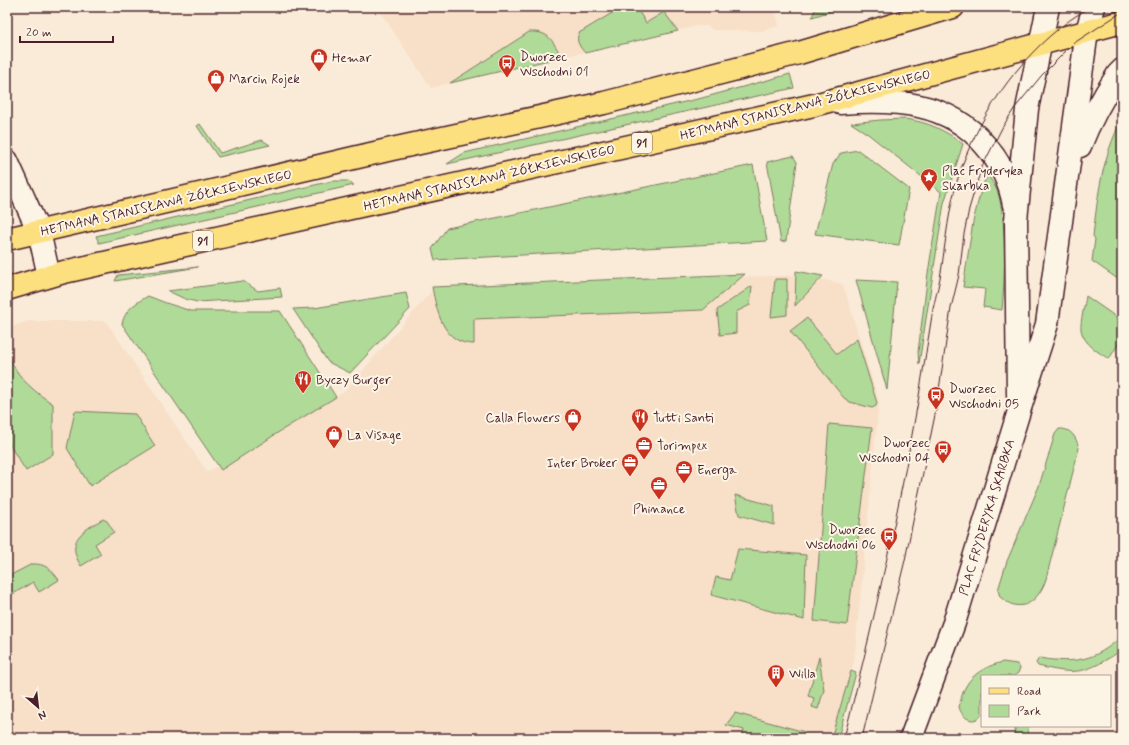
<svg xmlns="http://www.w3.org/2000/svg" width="1129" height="745" viewBox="0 0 1129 745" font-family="Mynerve,sans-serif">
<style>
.built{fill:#f8dfc8}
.green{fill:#b0da98;stroke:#7d7c62}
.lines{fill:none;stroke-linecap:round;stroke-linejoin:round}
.minor-casing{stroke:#4a1f2b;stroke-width:25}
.major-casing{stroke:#4a1f2b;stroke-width:25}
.minor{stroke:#fcf5e5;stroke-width:22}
.major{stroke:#fce080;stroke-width:22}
.tram{stroke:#4a1f2b;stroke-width:1}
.labels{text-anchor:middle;stroke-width:4;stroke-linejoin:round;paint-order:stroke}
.shield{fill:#fcf5e5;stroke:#7f5f63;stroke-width:1}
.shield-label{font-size:12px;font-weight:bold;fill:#4a1f2b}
.poi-label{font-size:13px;fill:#4a1f2b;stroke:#fcf5e5;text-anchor:start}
.street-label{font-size:13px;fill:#4a1f2b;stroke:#fcf5e5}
</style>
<rect width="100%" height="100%" fill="#faebd8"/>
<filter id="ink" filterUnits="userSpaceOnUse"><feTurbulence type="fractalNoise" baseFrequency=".025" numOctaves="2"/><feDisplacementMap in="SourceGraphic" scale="8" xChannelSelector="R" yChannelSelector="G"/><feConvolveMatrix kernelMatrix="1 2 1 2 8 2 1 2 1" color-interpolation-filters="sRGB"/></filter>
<g filter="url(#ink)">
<path class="built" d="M377 7H775L779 26 761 31 712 30 708 26H698L450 83 431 88Z
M803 275 843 284 879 402 854 662 831 738H7V328L29 321H106L207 472 344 392 435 287Z"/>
<path class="green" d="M622 7H636L646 23 664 12 678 31 585 53C580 47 575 41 579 33Z
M816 7H845L812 17Z
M529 32C550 31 552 41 562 57L450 83Z
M790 74 794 88 447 164 464 153 702 98Z
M905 119C928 122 945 130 963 144L944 203 919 364 918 352 928 273 941 192 868 134 851 123 880 120Z
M1122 119V282L1092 261 1095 239 1093 236C1098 193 1102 158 1122 119Z
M200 124 220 153 262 140 270 145 218 157 197 126Z
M858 150 909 189 899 245 815 234 833 164 841 153Z
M793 156 797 162 786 241 781 242 767 162Z
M753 165 767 241 435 260 432 249 447 228Z
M987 174C991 180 997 188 999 196 1007 228 1005 277 1002 310L983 307 985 289 963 287 973 222 980 194Z
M332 181H348L354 185 99 243 96 236Z
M198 267 115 281 118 275Z
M796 271 823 276 795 306Z
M745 274 703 310 474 319V344C443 344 437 312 432 287Z
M775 279H787V315L771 317Z
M856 280 897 282 887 390Z
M243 281 258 291 280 288 282 297 197 302 185 299 168 291Z
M752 286 750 305 736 312V333L720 335 717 310Z
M406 293 410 309 350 373 328 362 293 309 314 308Z
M148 296 166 303 191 311H280L336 397 282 430 221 470 122 324C125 309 136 303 148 296Z
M1086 296 1122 321V338L1109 359C1098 352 1084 344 1081 330 1080 322 1085 304 1086 296Z
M807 318 837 354 857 339 877 403 876 406 872 408 850 402 844 398 790 331Z
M7 350C14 375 32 390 53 404V454L26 471 7 441Z
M75 411 135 414 155 446 90 486 67 448Z
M829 424 872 428 847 625 814 621Z
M1059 429C1071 428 1076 437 1079 448L1046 579C1042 592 1031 609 1014 605 1009 604 1004 600 1000 597L998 590 1007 561 1039 486 1055 434Z
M735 495 774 506V525L739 515Z
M103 519 107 521 114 532 95 544 101 554 81 566C65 541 82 531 103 519Z
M738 549 806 555 804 620 711 595 716 577 730 580Z
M32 564C45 563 52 570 59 580L39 592 33 582 13 594 7 584V577Z
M1122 636V650C1086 673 1079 676 1038 666L1036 663 1039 658C1075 664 1095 661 1122 636Z
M819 657 824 690 818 709 812 707 814 698 808 696Z
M1003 662 1017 664 1020 668 1018 673 1014 676H982V714C974 726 962 718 959 707 961 700 962 692 966 686 973 673 989 665 1003 662Z
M851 671 856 673 838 738H831Z
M735 713 805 732 803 738H742L744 730 726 725Z
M1016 726H1029L1026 738H1013Z"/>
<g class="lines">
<g class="minor-casing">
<path id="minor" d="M840 103C894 99 948 101 985 145 1000 162 1010 183 1014 205
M1080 146C1090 120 1103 97 1118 74L1122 70
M7 161 39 232 49 276
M1018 394 1016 220 1027 109 1048 7
M911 738 954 623 1019 411 1047 324 1087 31 1094 7"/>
</g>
<g class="major-casing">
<path id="major" d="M7 239 392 149 604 103 799 53 953 7
M7 289 64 272 814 105 1122 22"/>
</g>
<use href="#minor" class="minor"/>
<use href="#major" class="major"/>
<path class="tram" d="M844 738C873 625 899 511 919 396 924 367 928 338 933 309 936 295 940 281 942 266 947 229 951 192 965 158 990 97 1033 40 1090 7
M862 738 905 560 936 410 951 308 959 275 964 234 969 209 981 169 1002 128 1014 109 1042 75 1074 43 1122 12"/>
</g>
</g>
<defs>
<g id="shop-pin" transform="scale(0.9)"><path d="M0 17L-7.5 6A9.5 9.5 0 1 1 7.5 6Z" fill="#c8321e" stroke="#fcf5e5"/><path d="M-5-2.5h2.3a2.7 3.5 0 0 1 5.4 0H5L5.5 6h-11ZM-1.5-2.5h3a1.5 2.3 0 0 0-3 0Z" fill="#fff"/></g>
<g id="bus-pin" transform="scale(0.9)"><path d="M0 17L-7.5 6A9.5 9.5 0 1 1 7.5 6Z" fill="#c8321e" stroke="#fcf5e5"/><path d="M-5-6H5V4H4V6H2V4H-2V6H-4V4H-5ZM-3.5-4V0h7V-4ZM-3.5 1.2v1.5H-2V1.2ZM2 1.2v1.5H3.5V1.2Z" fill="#fff"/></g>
<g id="sight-pin" transform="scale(0.9)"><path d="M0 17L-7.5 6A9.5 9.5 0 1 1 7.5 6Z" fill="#c8321e" stroke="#fcf5e5"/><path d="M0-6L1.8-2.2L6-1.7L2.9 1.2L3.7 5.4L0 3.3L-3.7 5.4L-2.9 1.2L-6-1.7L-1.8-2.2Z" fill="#fff"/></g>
<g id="restaurant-pin" transform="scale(0.9)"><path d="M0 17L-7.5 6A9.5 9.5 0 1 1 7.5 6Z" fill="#c8321e" stroke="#fcf5e5"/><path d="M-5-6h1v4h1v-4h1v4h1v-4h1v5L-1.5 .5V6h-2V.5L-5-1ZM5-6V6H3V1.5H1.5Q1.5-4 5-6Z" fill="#fff"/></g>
<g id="office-pin" transform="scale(0.9)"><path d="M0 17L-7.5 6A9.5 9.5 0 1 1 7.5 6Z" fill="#c8321e" stroke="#fcf5e5"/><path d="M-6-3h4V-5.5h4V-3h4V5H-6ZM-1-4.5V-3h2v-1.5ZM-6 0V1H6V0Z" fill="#fff"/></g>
<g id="building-pin" transform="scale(0.9)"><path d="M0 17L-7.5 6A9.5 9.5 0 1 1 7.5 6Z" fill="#c8321e" stroke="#fcf5e5"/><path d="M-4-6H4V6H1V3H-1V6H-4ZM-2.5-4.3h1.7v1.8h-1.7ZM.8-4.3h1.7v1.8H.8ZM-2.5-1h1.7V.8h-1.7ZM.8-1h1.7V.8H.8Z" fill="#fff"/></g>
</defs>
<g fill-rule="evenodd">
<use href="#shop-pin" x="319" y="57"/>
<use href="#bus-pin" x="507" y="63"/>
<use href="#shop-pin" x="216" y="78"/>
<use href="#sight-pin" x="929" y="177"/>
<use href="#restaurant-pin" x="303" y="379"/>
<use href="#bus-pin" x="936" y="395"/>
<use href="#shop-pin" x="573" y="417"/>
<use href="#restaurant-pin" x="640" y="417"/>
<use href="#shop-pin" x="334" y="434"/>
<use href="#office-pin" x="644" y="445"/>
<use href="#bus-pin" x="943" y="449"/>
<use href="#office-pin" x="630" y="462"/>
<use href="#office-pin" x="684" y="469"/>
<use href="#office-pin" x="659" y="485"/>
<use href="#bus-pin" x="889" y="536"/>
<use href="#building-pin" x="776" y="673"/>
</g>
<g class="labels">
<g class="shield">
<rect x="632" y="133" width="20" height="20" rx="3"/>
<rect x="193" y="231" width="20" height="20" rx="3"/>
</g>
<g class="shield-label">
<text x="642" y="147">91</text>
<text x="203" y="245">91</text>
</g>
<g class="poi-label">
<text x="520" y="61">Dworzec<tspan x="520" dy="15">Wschodni 01</tspan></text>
<text x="332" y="62">Hemar</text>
<text x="229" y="83">Marcin Rojek</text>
<text x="942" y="175">Plac Fryderyka<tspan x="942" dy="15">Skarbka</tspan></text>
<text x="316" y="384">Byczy Burger</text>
<text x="949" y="393">Dworzec<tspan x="949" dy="15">Wschodni 05</tspan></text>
<text x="560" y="422" text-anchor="end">Calla Flowers</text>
<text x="653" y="422">Tutti Santi</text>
<text x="347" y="439">La Visage</text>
<text x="930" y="447" text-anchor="end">Dworzec<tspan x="930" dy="15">Wschodni 04</tspan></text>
<text x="657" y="450">Torimpex</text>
<text x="617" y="467" text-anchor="end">Inter Broker</text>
<text x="697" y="474">Energa</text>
<text x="659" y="513" text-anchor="middle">Phinance</text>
<text x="876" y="534" text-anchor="end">Dworzec<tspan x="876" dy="15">Wschodni 06</tspan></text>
<text x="789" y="678">Willa</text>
</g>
<g class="street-label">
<text transform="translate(805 104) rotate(-14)" y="5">HETMANA STANISŁAWA ŻÓŁKIEWSKIEGO</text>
<text transform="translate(489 177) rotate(-13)" y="5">HETMANA STANISŁAWA ŻÓŁKIEWSKIEGO</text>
<text transform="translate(166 202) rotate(-13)" y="5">HETMANA STANISŁAWA ŻÓŁKIEWSKIEGO</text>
<text transform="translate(986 517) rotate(-73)" y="5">PLAC FRYDERYKA SKARBKA</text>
</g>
</g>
<rect width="1129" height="745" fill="none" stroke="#fcf5e5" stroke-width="24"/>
<rect x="12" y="12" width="1105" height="721" fill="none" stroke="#4a1f2b" stroke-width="1.5" filter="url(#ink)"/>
<rect x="981" y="675" width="130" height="52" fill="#fcf5e5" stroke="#b59f9b"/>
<rect x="989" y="688" width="20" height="6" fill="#fce080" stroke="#b59f9b"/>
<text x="1017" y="695" font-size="12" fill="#4a1f2b">Road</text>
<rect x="989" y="705" width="20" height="12" fill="#b0da98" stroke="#b59f9b"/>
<text x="1017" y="715" font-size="12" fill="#4a1f2b">Park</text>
<g transform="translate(38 707) rotate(152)" stroke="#fcf5e5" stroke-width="3" paint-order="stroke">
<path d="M0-3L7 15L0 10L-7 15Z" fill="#4a1f2b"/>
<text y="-6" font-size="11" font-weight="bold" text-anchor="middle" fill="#4a1f2b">N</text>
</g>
<path d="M20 36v6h93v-6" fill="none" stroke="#4a1f2b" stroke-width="2"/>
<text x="26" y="36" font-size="12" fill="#4a1f2b" stroke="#fcf5e5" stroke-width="3" paint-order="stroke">20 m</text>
</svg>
